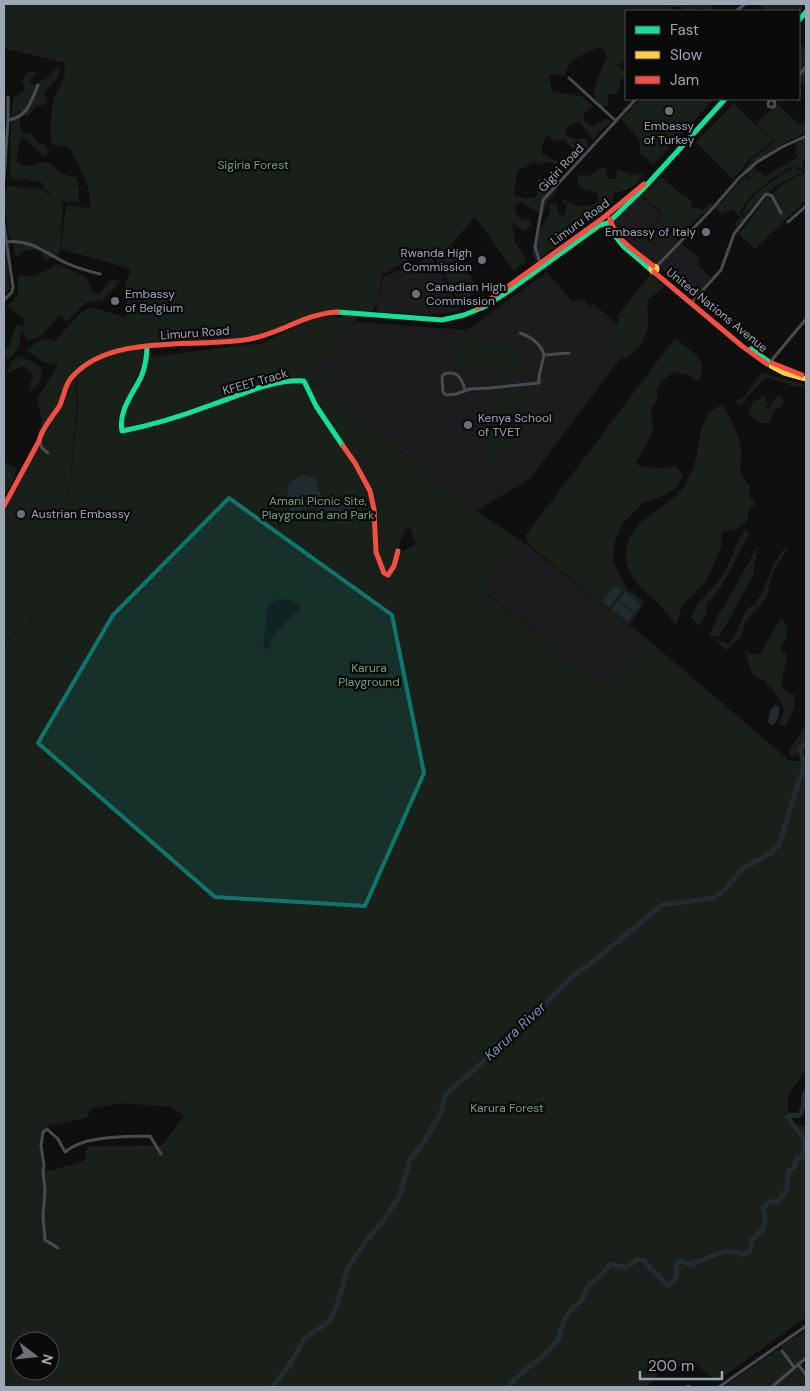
<svg xmlns="http://www.w3.org/2000/svg" width="810" height="1391" viewBox="0 0 810 1391" font-family="'DM Sans',sans-serif">
<style>
.built{fill:#1c1c1e}
.green{fill:#19201a;fill-rule:evenodd}
.water{fill:#222b31}
.lines{fill:none;stroke-linecap:round;stroke-linejoin:round}
.river{stroke:#222b31;stroke-width:5}
.street{stroke:#484b4f;stroke-width:3}
.fast{stroke:#16e098;stroke-width:5}
.slow{stroke:#ffcf43;stroke-width:5}
.jam{stroke:#f24e42;stroke-width:5}
.marked{fill:#0f766e;fill-opacity:0.2;stroke:#0f766e;stroke-width:4;stroke-linejoin:round}
.poi-dot{fill:#6c707a;stroke:#0a0a0b;stroke-width:2}
.labels{text-anchor:middle;stroke-width:4.5;stroke-linejoin:round;paint-order:stroke}
.poi-label{font-size:12px;fill:#9ea5b3;stroke:#0a0a0b;text-anchor:start}
.park-label{font-size:12px;fill:#73a074;stroke:#0a0a0b}
.street-label{font-size:12px;fill:#9ea5b3;stroke:#0a0a0b}
.water-label{font-size:14px;font-style:italic;fill:#7197b2;stroke:#0a0a0b}
</style>
<rect width="100%" height="100%" fill="#0f0f10"/>
<path class="built" d="M640 195 660 213 657 220 678 241 700 259 699 266 710 277 711 279 693 298 660 268 638 252 611 222 622 211Z
M432 257 461 311 428 315 376 312 383 277Z
M547 272 572 301 579 299 584 300 588 306 595 305 617 324 629 347 530 479 476 511 314 383 311 375 349 330 355 322 467 330Z
M523 542 646 638 606 688 486 593Z"/>
<path class="green" d="M4 4H712V11H706L703 8 695 11H685L680 7H671L673 11H626V59L620 65 616 64 626 73V80L620 78V87L615 94H608V105L600 108 593 93 603 65 607 57 604 50 599 47C583 56 569 56 565 76L549 74 552 92 581 96 593 106 584 113V121L592 126 605 119 612 121 599 132 594 141 580 122 567 126 565 135 574 139H587L588 146 580 155 573 150 564 140 555 141 547 135 542 145V154L561 163 572 157 574 161 564 170 560 176 558 167 549 161 542 164 533 162 517 171 514 195 526 199 537 197 538 179 555 182 557 191C549 199 545 205 543 216L522 202 514 207 519 218 529 220 532 226 523 231 512 224 515 242 527 260 514 271 475 217 451 244 479 290 460 303 432 254 409 260 383 274 378 297 392 298V304L376 303 374 309 366 316 315 314 263 336 141 348 148 356 152 357 244 345 262 344 314 317H357L349 330 311 375 314 383 476 511 523 542 486 594 606 688 646 638 790 761H803L806 759V1070C791 1092 779 1100 795 1124L806 1126V1317L716 1382 694 1362 659 1372 648 1387H4V642L29 624 54 586 28 624 4 641V512L21 481 33 454 75 376 77 406 65 535 78 406 76 374 78 369 64 389 56 409 36 439 42 420 37 399 58 365 43 362 26 350 44 338 55 341 79 314 91 307 125 317 128 295 124 289 131 269 61 249 66 205 90 208C92 186 79 167 70 148L52 144 50 132 53 99 64 78 65 63 4 48ZM407 528H410L416 544 401 552 399 551C398 543 403 534 407 528ZM278 599 292 600 302 608 293 615 272 637 268 649H263L266 624V615L268 605ZM120 1103 171 1107 184 1116 162 1145 88 1146 84 1161 45 1172 42 1145 47 1126 87 1118 91 1109ZM20 1341H50V1371H20Z
M759 4H803L802 9 799 12 766 11Z
M799 43 806 50V88L799 79 802 71 799 73Z
M60 68 58 77 44 93 48 102 40 106 36 105 27 117 19 112 20 127 23 133 31 134 37 142 47 146 46 148 50 151 43 157 32 145 21 137 16 161 29 167 40 162 50 163 61 173 76 177 79 187V203L65 202 61 204 63 205 60 251 57 256 46 260 40 254 42 252 39 248 23 252 19 256 16 257 12 239H9L5 210 4 189H7V186L43 189 47 194 52 196V195L47 192 41 182 10 178 11 114 14 97 25 90 22 80 30 71 37 72 29 81 34 85 45 79 56 69Z
M641 99H714L653 165 640 153V141L621 119Z
M734 104 773 141 751 158 733 179 696 142Z
M777 104 801 126 806 121V132L779 146 753 163 755 170 751 177 757 170 765 176 798 157 795 152 797 149 794 144 805 138 806 157 803 160 802 163 804 169 792 166C773 179 750 191 740 213L744 219 736 227V222L740 217 732 209 722 215 716 209 718 204H720L745 176 749 180 751 178 743 171 753 158 775 142 756 124Z
M605 167 608 179H616L617 169 632 175 643 173C638 186 628 190 615 192L612 203 601 210 536 262 532 255 537 237 550 211 549 203 557 204 558 214 564 216 567 206 561 198C576 206 583 211 599 201L596 192 586 190 578 185V174L589 176 598 169Z
M794 167 804 172C779 183 761 193 745 216L742 214C751 192 775 180 794 167Z
M806 172V204L805 201 755 249 739 234 766 198 782 185Z
M662 178 682 195 685 194 692 203 691 207 696 209 697 207 703 210 710 203 712 204 711 209 700 216 677 239 658 220 661 212 643 196Z
M4 248 7 249 10 289 4 296Z
M57 264 87 278 92 292 100 294 110 280 121 281 103 300 85 303 67 322 59 316 41 336 28 341 22 332 25 319 7 307 18 294V275C36 279 41 273 57 264Z
M651 273 665 286 648 300C646 308 649 316 648 324 648 337 636 355 624 359L606 341 607 338 612 333 619 320 617 317Z
M16 325 22 326C18 346 24 343 8 360L4 355V348H9Z
M470 334 516 346C526 357 523 378 506 380 499 380 466 371 460 368 456 366 454 363 452 359 451 346 456 335 470 334Z
M675 338C690 350 712 361 698 381L690 376 673 372 660 384 656 392 658 398 651 408 653 432 636 462 639 466 660 468 676 466 683 476 676 488 664 496 643 503 624 522 615 540 613 561 619 573 628 590 645 602 629 625 528 544 526 535Z
M18 356 29 360 41 368V380L28 393 33 374 22 366 7 373 12 362Z
M330 369 341 376 333 388 322 380Z
M762 373 806 385V387L793 386 766 377 740 405 734 402 744 397Z
M538 386C537 426 518 444 486 465L482 422C496 418 491 404 491 392Z
M781 395 784 404 774 411 769 423H760L748 413 753 402 764 396 768 403 766 407 769 408 776 397Z
M724 405C730 419 740 435 741 450 742 467 735 472 750 486L749 496 756 504 749 509 747 521 737 529 722 531 721 547 707 580 682 606 676 626C672 620 668 613 663 608 647 593 628 581 626 557 625 517 667 512 684 486 688 479 693 469 695 462 701 441 698 410 724 405Z
M4 462 16 468 13 481 4 497Z
M745 530 750 532 721 587 706 605 707 614 699 626 691 617C696 601 711 592 720 579 731 564 734 545 745 530Z
M758 545 753 576 719 637 709 636 717 617 736 586Z
M789 547 774 570 769 585 767 597 745 622 741 637 726 650 716 640 728 644 735 636 746 610 756 603 763 591 775 561 784 549Z
M782 617 788 629 785 640 780 648 787 656 781 686 788 693 795 695 794 708 786 726 779 725 784 710 780 700 765 681 753 675 745 653 759 655Z
M806 723V750L791 757 789 752Z
M806 1330V1356L794 1365 780 1347Z
M778 1349 795 1370 798 1368 806 1378V1387H724Z"/>
<path class="water" d="M302 475 316 478C317 488 319 495 326 502L330 500 349 499 355 508 357 519 352 522 349 519 340 523 336 522 334 518 330 517 331 513 327 510 323 514H318L319 508 317 507 303 509 293 515C286 497 282 485 302 475Z
M615 585 622 590 609 607 602 601Z
M625 592 641 605 635 612 619 600Z
M618 601 634 614 628 622 612 609Z
M775 705 779 707C779 714 779 720 773 725L768 722 770 710Z"/>
<g class="lines">
<path class="river" d="M272 1387 288 1367 305 1338 330 1321 337 1305 348 1267 366 1241 384 1220 400 1195 410 1160 425 1140 441 1113 445 1095 515 1034 575 974 590 964 662 905 713 898 725 890 742 869 771 853 779 844 784 830 799 780C805 769 804 761 800 749L806 742
M507 1387 526 1369 540 1359 558 1340 564 1320 573 1308 582 1300 588 1285 599 1278 610 1264 626 1268 638 1259 644 1261C651 1271 660 1275 667 1286 678 1281 677 1274 676 1264L681 1261 691 1265C707 1259 727 1245 743 1255L750 1250 752 1240 763 1229 765 1220 763 1208 769 1202 778 1201 787 1189 788 1172 794 1168 797 1158 802 1157C803 1153 805 1145 804 1141 801 1131 792 1127 788 1117L791 1115 798 1116C808 1107 800 1101 806 1091"/>
<path class="street" d="M736 11 745 4
M799 75 806 67
M569 78 616 121
M8 97V120
M774 101 771 100 769 101 768 104 769 107H774L775 104 774 101 776 99
M4 180 8 120C27 118 32 100 38 85
M788 222 806 206
M4 225 13 287 12 292 4 300
M6 242C29 238 47 254 66 263 77 268 88 271 100 274
M540 263 535 247 543 200 636 99
M656 267 712 209 739 178 757 162 782 147 806 136
M693 301 721 270 734 234 765 195 768 194 772 196 781 213
M520 333C531 337 541 343 544 355
M544 355 569 353
M771 361 806 319
M465 390C462 378 457 370 444 374L442 377 443 392 446 395 456 394 470 389 489 388 539 383V376L544 355
M40 442 42 448 48 453
M58 1248 45 1240 43 1216 45 1190 43 1172 44 1165 41 1146 43 1132 47 1129 58 1139 65 1152C84 1135 125 1137 150 1136L161 1154
M782 1351 794 1367
M798 1364 806 1375
M774 1385 806 1358
M688 1386 689 1387
M719 1387 806 1326"/>
<path class="fast" d="M799 20 806 12
M615 236 623 246 650 269
M337 312 442 320 464 315 484 307 503 295 600 225 608 223 644 188 725 99
M147 347C147 356 145 366 142 375 134 393 118 410 122 431 153 425 182 416 211 405 241 395 272 379 304 381L316 406 343 446
M751 349 768 361"/>
<path class="slow" d="M651 269a3 3 0 1 1 6 0a3 3 0 1 1-6 0Z
M771 366 784 373 806 379"/>
<path class="jam" d="M610 219C616 241 637 252 653 266
M654 272 742 346 767 364
M478 308 603 218 644 184
M772 363 802 375
M343 446 355 463 370 491 374 509 376 552 384 573 388 575 394 566 398 551
M4 506 39 441C42 427 53 417 60 405 64 396 65 384 72 377 111 332 197 349 250 339 282 333 304 314 337 312"/>
</g>
<path class="marked" d="M229 498 392 615 424 773 365 906 215 897 38 743 113 615Z"/>
<g class="poi-dot">
<circle cx="669" cy="111" r="5"/>
<circle cx="706" cy="232" r="5"/>
<circle cx="482" cy="260" r="5"/>
<circle cx="416" cy="294" r="5"/>
<circle cx="115" cy="301" r="5"/>
<circle cx="468" cy="425" r="5"/>
<circle cx="21" cy="514" r="5"/>
</g>
<g class="labels">
<g class="poi-label">
<text x="669" y="130" text-anchor="middle">Embassy<tspan x="669" dy="14">of Turkey</tspan></text>
<text x="696" y="236" text-anchor="end">Embassy of Italy</text>
<text x="472" y="257" text-anchor="end">Rwanda High<tspan x="472" dy="14">Commission</tspan></text>
<text x="426" y="291">Canadian High<tspan x="426" dy="14">Commission</tspan></text>
<text x="125" y="298">Embassy<tspan x="125" dy="14">of Belgium</tspan></text>
<text x="478" y="422">Kenya School<tspan x="478" dy="14">of TVET</tspan></text>
<text x="31" y="518">Austrian Embassy</text>
</g>
<g class="park-label">
<text x="253" y="169">Sigiria Forest</text>
<text x="318" y="505">Amani Picnic Site,<tspan x="318" dy="14">Playground and Park</tspan></text>
<text x="369" y="672">Karura<tspan x="369" dy="14">Playground</tspan></text>
<text x="507" y="1112">Karura Forest</text>
</g>
<g class="street-label">
<text transform="translate(561 168) rotate(-47)" y="4">Gigiri Road</text>
<text transform="translate(580 222) rotate(-36)" y="4">Limuru Road</text>
<text transform="translate(717 310) rotate(39)" y="4">United Nations Avenue</text>
<text transform="translate(195 333) rotate(-4)" y="4">Limuru Road</text>
<text transform="translate(255 382) rotate(-16)" y="4">KFEET Track</text>
</g>
<g class="water-label">
<text transform="translate(515 1031) rotate(-43)" y="5">Karura River</text>
</g>
</g>
<rect width="810" height="1391" fill="none" stroke="#9ea5b3" stroke-width="10"/>
<rect x="625" y="10" width="175" height="90" fill="#0a0a0b" stroke="#45484e"/>
<rect x="635" y="26" width="25" height="8" fill="#16e098" stroke="#45484e"/>
<text x="670" y="35" font-size="15" fill="#9ea5b3">Fast</text>
<rect x="635" y="51" width="25" height="8" fill="#ffcf43" stroke="#45484e"/>
<text x="670" y="60" font-size="15" fill="#9ea5b3">Slow</text>
<rect x="635" y="76" width="25" height="8" fill="#f24e42" stroke="#45484e"/>
<text x="670" y="85" font-size="15" fill="#9ea5b3">Jam</text>
<g transform="translate(35 1356) rotate(106)"><circle r="24" fill="#0a0a0b" stroke="#45484e"/>
<path d="M0-4L9 19L0 12L-9 19Z" fill="#6c707a"/>
<text y="-8" font-size="14" font-weight="bold" text-anchor="middle" fill="#9ea5b3">N</text>
</g>
<path d="M640 1371v8h82v-8" fill="none" stroke="#9ea5b3" stroke-width="2.5"/>
<text x="648" y="1371" font-size="15" fill="#9ea5b3" stroke="#0a0a0b" stroke-width="4" paint-order="stroke">200 m</text>
</svg>
